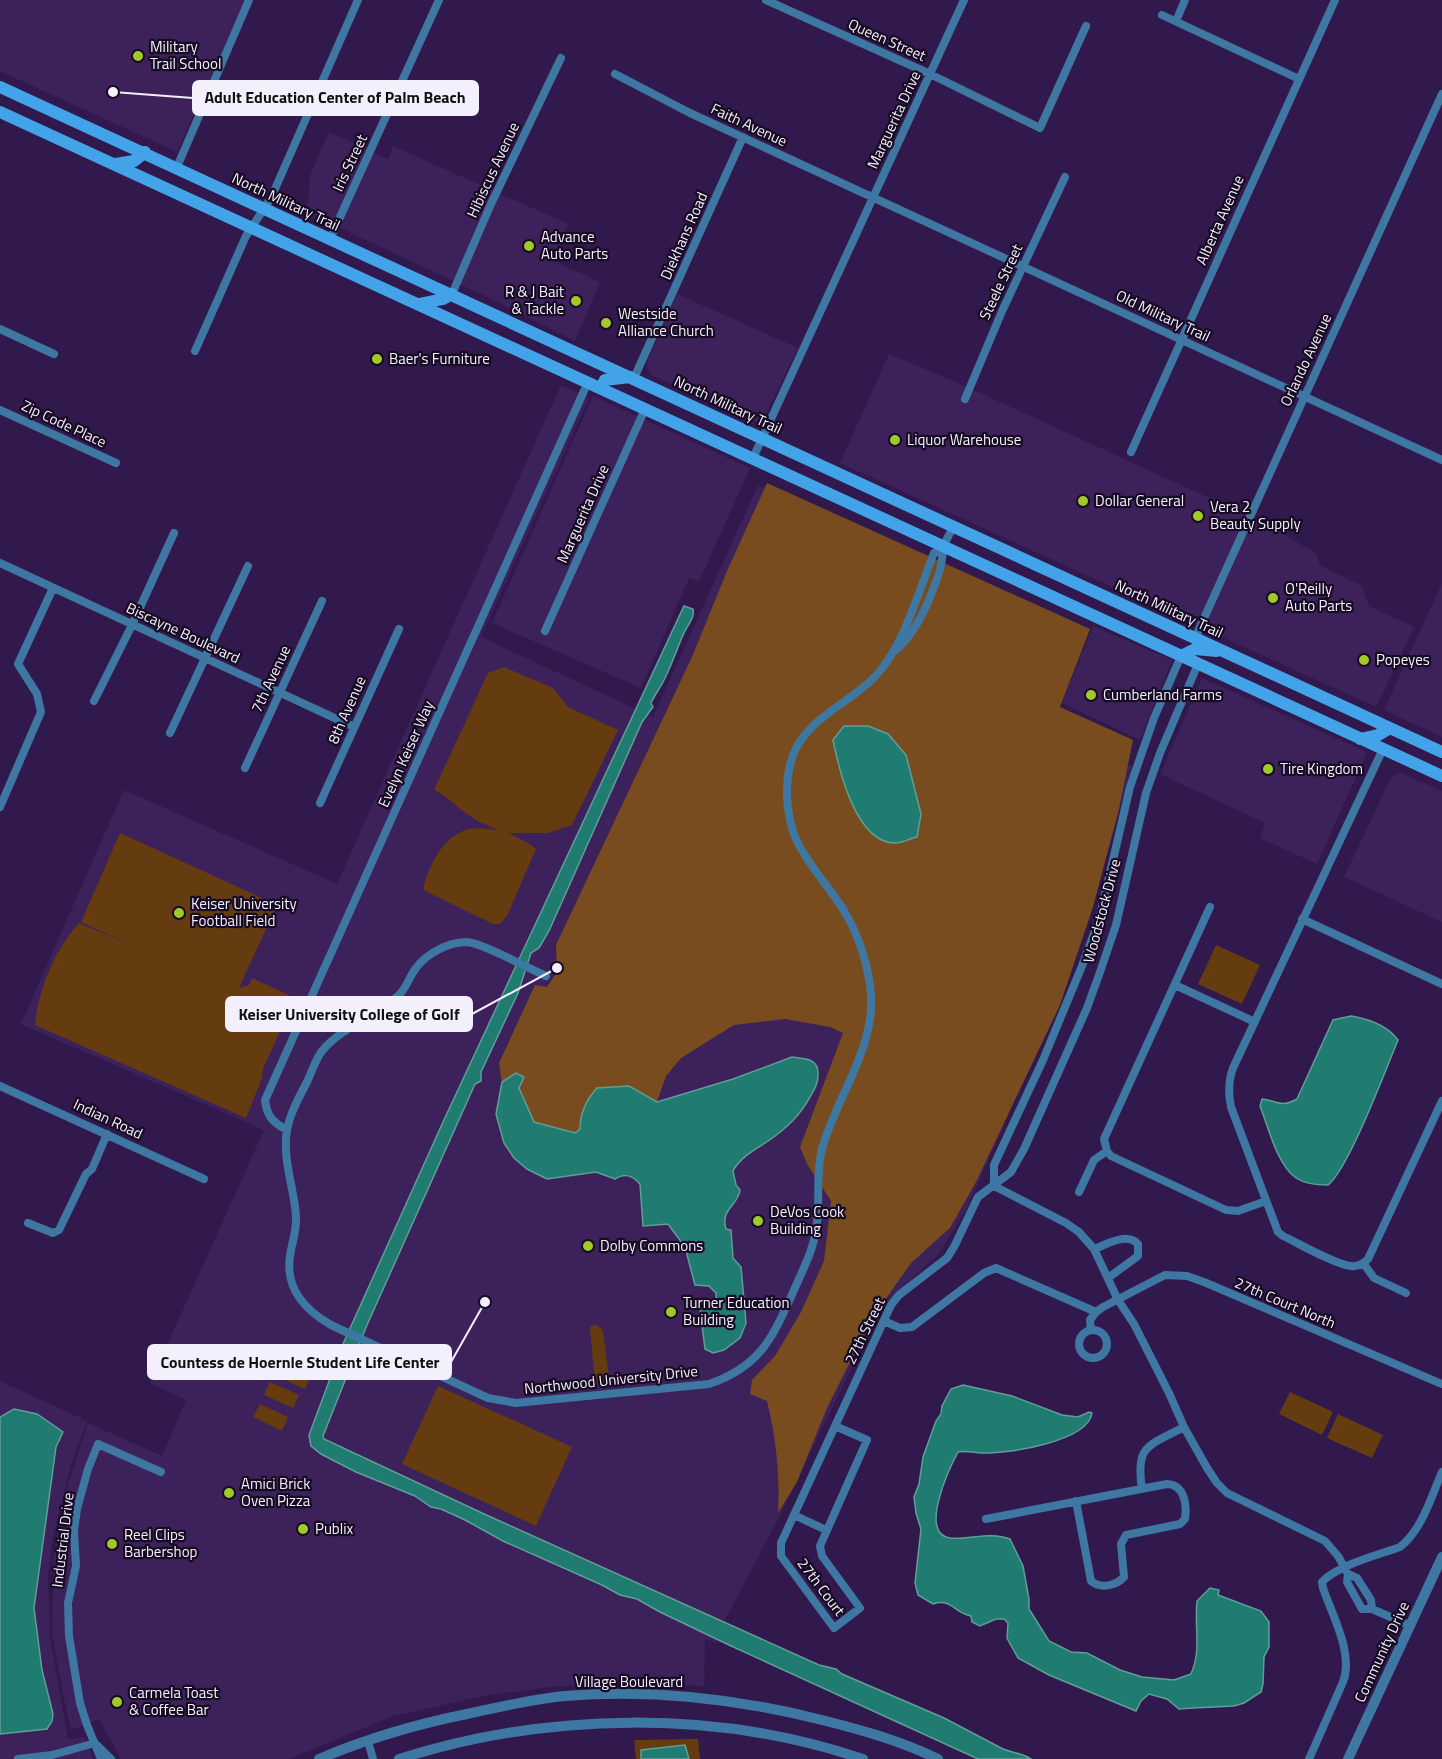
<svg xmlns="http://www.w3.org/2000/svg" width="1442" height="1759" viewBox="0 0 1442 1759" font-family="'Titillium Web',sans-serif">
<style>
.built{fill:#3d215b}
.green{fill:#643c10}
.forest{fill:#784c1f}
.water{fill:#207b70;stroke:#609e9a;stroke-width:1.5}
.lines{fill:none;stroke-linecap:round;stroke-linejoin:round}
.minor{stroke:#3f77a3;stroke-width:8}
.tertiary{stroke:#3f77a3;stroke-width:10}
.secondary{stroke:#42a3e9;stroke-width:12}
.poi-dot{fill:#a1c929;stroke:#160b22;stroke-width:2}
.labels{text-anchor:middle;stroke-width:4.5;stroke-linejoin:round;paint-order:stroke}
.street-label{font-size:15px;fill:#f4effc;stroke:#160b22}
.poi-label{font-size:15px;fill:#f4effc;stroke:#160b22;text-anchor:start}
.leader{fill:none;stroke:#f4effc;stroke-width:2}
.callout-dot{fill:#f4effc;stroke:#160b22;stroke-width:2}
.callout{fill:#f4effc;stroke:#f4effc;stroke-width:2}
.callout-label{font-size:16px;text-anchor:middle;font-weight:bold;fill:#111}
</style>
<rect width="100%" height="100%" fill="#32194d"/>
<path class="built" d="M0 0H246L177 152 0 71Z
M329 132 388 159 393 146 568 224 552 260 600 282 575 341 483 295 304 211 308 203 310 176Z
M677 294 798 348 761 424 651 375 646 364Z
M889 354 963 385 1268 525 1317 554 1319 565 1362 586 1369 606 1414 627 1376 707 840 463Z
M561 385 589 398 481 637 653 717 758 485 877 539 1049 729 1132 766 1091 912 1004 1125 967 1208 938 1255 913 1277 877 1316 777 1521 724 1622 717 1644 705 1639 704 1686 615 1683 550 1687 483 1696 393 1716 289 1759H121L99 1719 71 1730 63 1694 52 1635 54 1554 67 1488 88 1423 162 1456 186 1400 150 1383 264 1130 21 1024 124 790 337 884Z
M593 396 750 468 699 582 689 578 641 688 492 623Z
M1442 583V737L1384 710Z
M1093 626 1172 660 1140 740 1062 703Z
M1202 678 1367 752 1317 864 1260 838 1265 823 1160 774Z
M1401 773 1442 791V922L1344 877 1391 777Z
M0 1381 87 1421 72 1462 53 1537 48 1574 50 1637 68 1739 85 1737 93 1759H0Z"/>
<path class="green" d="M504 667 553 688 568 707 618 730 572 825 548 833H508L530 844 536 849 507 916 500 924H493L423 890C428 867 443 835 469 829 478 827 489 830 498 830 486 825 475 820 464 812 453 804 447 796 434 790L488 673Z
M120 833 277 905 239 988 249 985 252 978 295 998 263 1069 262 1078 246 1118 35 1025C39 988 54 951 79 923L130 945 81 922Z
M1216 945 1260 965 1242 1004 1198 984Z
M596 1325 603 1330 609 1377 608 1384 602 1388 595 1383 590 1329 591 1326Z
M279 1354 313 1370 305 1389 270 1373Z
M270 1382 299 1395 293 1408 264 1395Z
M438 1386 572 1447 536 1526 402 1464Z
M1290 1392 1333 1412 1322 1435 1279 1414Z
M260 1404 288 1417 282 1431 253 1417Z
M1338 1414 1383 1435 1372 1458 1327 1438Z
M698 1739 700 1759H636L634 1740Z"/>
<path class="forest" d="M767 483 1090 629 1060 707 1133 740 1119 809 1093 907 1060 1005 976 1182 950 1228 911 1263 871 1320 827 1408 797 1482 778 1513C780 1474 776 1438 767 1401L750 1394 752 1380 775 1356 801 1312 824 1261 831 1201 807 1164 800 1147 843 1033 830 1027 785 1019 734 1025 681 1058 666 1076 657 1102 629 1086 580 1121V1129L576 1133 534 1122 519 1088 516 1073 502 1082 499 1063 535 985 547 987 557 972 556 945 692 657 727 571Z"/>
<path class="water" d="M684 606 693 609C695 619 687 625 683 635 677 649 672 664 665 678 661 687 655 694 651 703L653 707 642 722 549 931 539 948 531 953 518 993 481 1072V1081L475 1084 367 1325 323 1436 324 1439 482 1513 819 1665 836 1669 842 1674 944 1718 1003 1749C1013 1753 1022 1753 1031 1759H978L729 1645 660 1612 637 1599 620 1595 602 1585 503 1541 465 1520 441 1509 431 1507 415 1496 356 1472 321 1454 311 1446 309 1435 343 1344 443 1122Z
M844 726H868L888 734 906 755 921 814 917 837C910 838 901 844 894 843 856 842 839 770 833 740Z
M1351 1016C1369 1019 1387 1025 1398 1040 1386 1069 1349 1168 1328 1185 1316 1185 1305 1184 1296 1178 1277 1165 1268 1126 1260 1106L1262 1099C1278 1101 1281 1108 1297 1099L1333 1020Z
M792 1057C805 1059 819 1058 818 1075 818 1084 814 1090 810 1097 800 1116 786 1129 768 1141 756 1149 740 1157 733 1171L736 1185 740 1190C738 1206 720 1209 726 1229L731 1230 733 1258 741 1267 746 1323 740 1338 724 1350 713 1353 705 1349 700 1309 711 1307 716 1299V1293L709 1286 695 1285 685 1247 668 1224 643 1226 640 1184C632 1175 625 1173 615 1179L596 1172 547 1179 527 1169 514 1158 504 1143 496 1114 502 1082 516 1073 524 1077 519 1088 534 1122 575 1133 580 1129C580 1114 587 1099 597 1088L629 1086 657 1102 733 1079Z
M963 1385 1012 1396 1062 1415 1078 1417 1089 1412 1092 1413C1088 1442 1006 1454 982 1453 973 1453 967 1450 958 1452 950 1467 918 1534 950 1538 970 1540 990 1531 1010 1539L1023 1566 1029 1599V1609L1049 1641 1071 1652 1087 1653 1120 1670 1142 1677 1174 1680 1191 1674C1202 1649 1194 1627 1197 1601L1210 1588 1219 1590 1218 1595 1261 1611 1269 1622V1647L1264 1657 1263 1684 1261 1692 1244 1703 1234 1706 1193 1708 1179 1709 1167 1699 1149 1694 1141 1701 1136 1711 1049 1675 1018 1658 1007 1638 1008 1623 1004 1619H996L980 1626 972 1622 971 1616C954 1613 952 1598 933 1604L918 1595 915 1583 921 1529 916 1513 914 1497 919 1484 923 1457 936 1421 941 1414 942 1406 951 1389Z
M14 1409 37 1414 63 1432 56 1447 34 1608 42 1670 53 1714 52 1721 47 1729 0 1734V1417Z
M685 1745 689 1759H641V1750Z"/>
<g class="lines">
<path class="minor" d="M766 0 930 74 1040 128 1086 26
M1162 15 1299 79
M1176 21 1185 0
M615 74 690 113 1442 460
M177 167 249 0
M330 239 439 0
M452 294 491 204 561 58
M0 329 54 354
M195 351 246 236 271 198 358 0
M634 378 743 137
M965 399 1003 309 1065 177
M0 410 116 463
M1131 452 1335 0
M753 458 964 0
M0 563 354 727
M545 631 645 409
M1195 638 1442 94
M896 650C918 631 931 597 940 570 942 562 942 555 944 547 945 540 951 532 954 526
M94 701 132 625 174 533
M170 733 248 566
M1383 749 1233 1068C1228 1082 1228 1093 1231 1107L1278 1232 1283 1236C1298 1243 1336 1265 1351 1266 1358 1267 1363 1264 1368 1259L1442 1101
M245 768 322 601
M320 803 399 629
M0 807 41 712 37 694 18 664 53 588
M1210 907 1104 1139 1107 1151 1111 1156 1226 1210 1238 1211 1266 1201
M1302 919 1442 984
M546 976C529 969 483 943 467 942 448 942 426 954 416 968 409 977 407 987 399 995 376 1015 341 1028 322 1051 315 1060 311 1074 306 1084 298 1099 290 1114 287 1130 282 1159 294 1187 296 1216 297 1230 292 1242 290 1256 285 1289 305 1310 331 1325L488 1398 516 1403 709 1384C762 1366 773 1336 795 1288 803 1269 813 1251 816 1230 821 1203 815 1176 822 1149 837 1094 879 1045 870 985 866 958 857 932 843 909 829 887 811 868 799 845 787 823 784 790 790 765 801 716 856 704 883 667 906 637 920 588 934 553L944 547
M1175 985 1255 1022
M0 1086 204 1179
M287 1130C272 1122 267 1116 265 1100L588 382
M994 1186 1066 1223 1079 1232 1094 1249 1118 1300 1134 1324 1169 1393 1184 1427 1207 1468 1217 1483 1227 1493 1325 1541 1338 1556 1348 1574 1357 1578 1371 1600 1372 1609
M994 1186V1165L1043 1060 1082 966 1099 920 1130 787 1154 718 1181 656
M1079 1192 1094 1160 1107 1151
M28 1223 53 1233 59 1230 86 1174 92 1169 107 1134
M1094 1249C1108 1244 1126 1232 1138 1244V1256L1108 1278
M1364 1264 1374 1278 1406 1293
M884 1321 900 1328 912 1327 984 1273 996 1268 1096 1312
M1091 1330 1090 1320 1096 1312 1103 1307 1165 1275 1187 1276 1204 1282 1442 1384
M1079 1344a14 14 0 1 1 28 0a14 14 0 1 1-28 0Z
M835 1426 867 1440 820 1546 822 1556 860 1608 834 1628 781 1556V1543L891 1305 899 1295 947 1258 954 1247 978 1197 1011 1172 1024 1149 1087 1008 1099 975 1116 925 1146 793 1160 753 1198 664
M1142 1489C1135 1444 1149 1446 1184 1427
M794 1515 826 1530
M986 1519 1167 1484C1185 1485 1187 1505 1185 1519L1180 1524 1126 1535 1121 1544 1124 1577C1116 1586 1100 1589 1091 1581L1076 1501
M1348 1574 1347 1582 1362 1609H1372L1411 1626
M368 1741 373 1759
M98 1746 111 1759
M18 1759 52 1755 95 1743
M101 1759 87 1725 80 1703 69 1636 68 1603 76 1566 74 1531 77 1509 88 1469 98 1444 161 1472
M1309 1759 1343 1682C1354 1654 1332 1615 1323 1588L1322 1582C1338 1565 1378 1555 1400 1547 1422 1530 1431 1497 1442 1472"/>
<path class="tertiary" d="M319 1759C366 1739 417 1724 467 1714 500 1707 532 1699 565 1696 651 1689 739 1699 822 1720 862 1730 901 1741 938 1759
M399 1759C547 1712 716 1709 863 1759
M1348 1759 1442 1557"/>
<path class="secondary" d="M0 87 1442 752
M0 112 1442 776
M116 164 134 161 145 152
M419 304 443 299 452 294
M601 388 605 380 630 377
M1181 656 1195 649 1217 651
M1360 739 1378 735 1390 728"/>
</g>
<g class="poi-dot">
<circle cx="138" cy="56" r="6"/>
<circle cx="529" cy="246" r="6"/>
<circle cx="576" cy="301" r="6"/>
<circle cx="606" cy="323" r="6"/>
<circle cx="377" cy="359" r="6"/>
<circle cx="895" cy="440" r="6"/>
<circle cx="1083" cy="501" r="6"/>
<circle cx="1198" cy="516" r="6"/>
<circle cx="1273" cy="598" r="6"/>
<circle cx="1364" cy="660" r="6"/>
<circle cx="1091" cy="695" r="6"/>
<circle cx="1268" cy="769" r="6"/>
<circle cx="179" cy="913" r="6"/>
<circle cx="758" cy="1221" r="6"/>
<circle cx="588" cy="1246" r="6"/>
<circle cx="671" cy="1312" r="6"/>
<circle cx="229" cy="1493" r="6"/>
<circle cx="303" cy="1529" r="6"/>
<circle cx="112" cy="1544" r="6"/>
<circle cx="117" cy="1702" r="6"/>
</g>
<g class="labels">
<g class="street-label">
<text transform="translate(887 40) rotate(24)" y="5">Queen Street</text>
<text transform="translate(894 120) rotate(-65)" y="5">Marguerita Drive</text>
<text transform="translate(749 125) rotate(25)" y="5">Faith Avenue</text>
<text transform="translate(350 163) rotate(-65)" y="5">Iris Street</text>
<text transform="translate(493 170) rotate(-65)" y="5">Hibiscus Avenue</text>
<text transform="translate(286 202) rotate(25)" y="5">North Military Trail</text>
<text transform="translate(1220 220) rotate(-66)" y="5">Alberta Avenue</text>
<text transform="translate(684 236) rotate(-66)" y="5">Diekhans Road</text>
<text transform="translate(1001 282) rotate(-65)" y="5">Steele Street</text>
<text transform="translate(1163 316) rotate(25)" y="5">Old Military Trail</text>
<text transform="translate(1306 360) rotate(-65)" y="5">Orlando Avenue</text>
<text transform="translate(728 405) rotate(25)" y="5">North Military Trail</text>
<text transform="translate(64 424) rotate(25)" y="5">Zip Code Place</text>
<text transform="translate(583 514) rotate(-66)" y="5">Marguerita Drive</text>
<text transform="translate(1169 609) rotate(25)" y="5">North Military Trail</text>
<text transform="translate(183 633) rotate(25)" y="5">Biscayne Boulevard</text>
<text transform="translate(271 679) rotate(-65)" y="5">7th Avenue</text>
<text transform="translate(347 710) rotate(-66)" y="5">8th Avenue</text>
<text transform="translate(406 754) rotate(-66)" y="5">Evelyn Keiser Way</text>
<text transform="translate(1102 911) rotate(-75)" y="5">Woodstock Drive</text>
<text transform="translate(108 1119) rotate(25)" y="5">Indian Road</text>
<text transform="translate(1285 1303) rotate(23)" y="5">27th Court North</text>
<text transform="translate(865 1331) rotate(-64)" y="5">27th Street</text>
<text transform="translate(611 1380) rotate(-6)" y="5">Northwood University Drive</text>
<text transform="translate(63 1540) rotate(-83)" y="5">Industrial Drive</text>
<text transform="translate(821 1587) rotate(53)" y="5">27th Court</text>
<text transform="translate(1382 1652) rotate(-65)" y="5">Community Drive</text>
<text x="629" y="1687">Village Boulevard</text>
</g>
<g class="poi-label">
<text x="150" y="52">Military<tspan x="150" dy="17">Trail School</tspan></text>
<text x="541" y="242">Advance<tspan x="541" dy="17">Auto Parts</tspan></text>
<text x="564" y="297" text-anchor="end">R &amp; J Bait<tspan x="564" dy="17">&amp; Tackle</tspan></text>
<text x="618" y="319">Westside<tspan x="618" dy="17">Alliance Church</tspan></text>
<text x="389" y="364">Baer's Furniture</text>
<text x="907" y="445">Liquor Warehouse</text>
<text x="1095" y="506">Dollar General</text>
<text x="1210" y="512">Vera 2<tspan x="1210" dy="17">Beauty Supply</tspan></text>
<text x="1285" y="594">O'Reilly<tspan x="1285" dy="17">Auto Parts</tspan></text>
<text x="1376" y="665">Popeyes</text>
<text x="1103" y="700">Cumberland Farms</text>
<text x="1280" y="774">Tire Kingdom</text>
<text x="191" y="909">Keiser University<tspan x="191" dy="17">Football Field</tspan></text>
<text x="770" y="1217">DeVos Cook<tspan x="770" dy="17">Building</tspan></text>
<text x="600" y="1251">Dolby Commons</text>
<text x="683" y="1308">Turner Education<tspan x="683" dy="17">Building</tspan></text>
<text x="241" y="1489">Amici Brick<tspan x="241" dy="17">Oven Pizza</tspan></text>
<text x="315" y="1534">Publix</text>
<text x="124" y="1540">Reel Clips<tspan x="124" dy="17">Barbershop</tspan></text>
<text x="129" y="1698">Carmela Toast<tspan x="129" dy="17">&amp; Coffee Bar</tspan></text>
</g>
</g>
<path class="leader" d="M113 92L193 98M557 968L472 1014M485 1302L451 1362"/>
<g class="callout-dot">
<circle cx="113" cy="92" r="6"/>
<circle cx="557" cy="968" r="6"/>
<circle cx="485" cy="1302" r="6"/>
</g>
<g class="callout">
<rect x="193" y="81" width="285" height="34" rx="6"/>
<rect x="226" y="997" width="246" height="34" rx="6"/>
<rect x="148" y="1345" width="303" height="34" rx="6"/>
</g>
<g class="callout-label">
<text x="335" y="103">Adult Education Center of Palm Beach</text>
<text x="349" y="1020">Keiser University College of Golf</text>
<text x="300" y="1368">Countess de Hoernle Student Life Center</text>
</g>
</svg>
